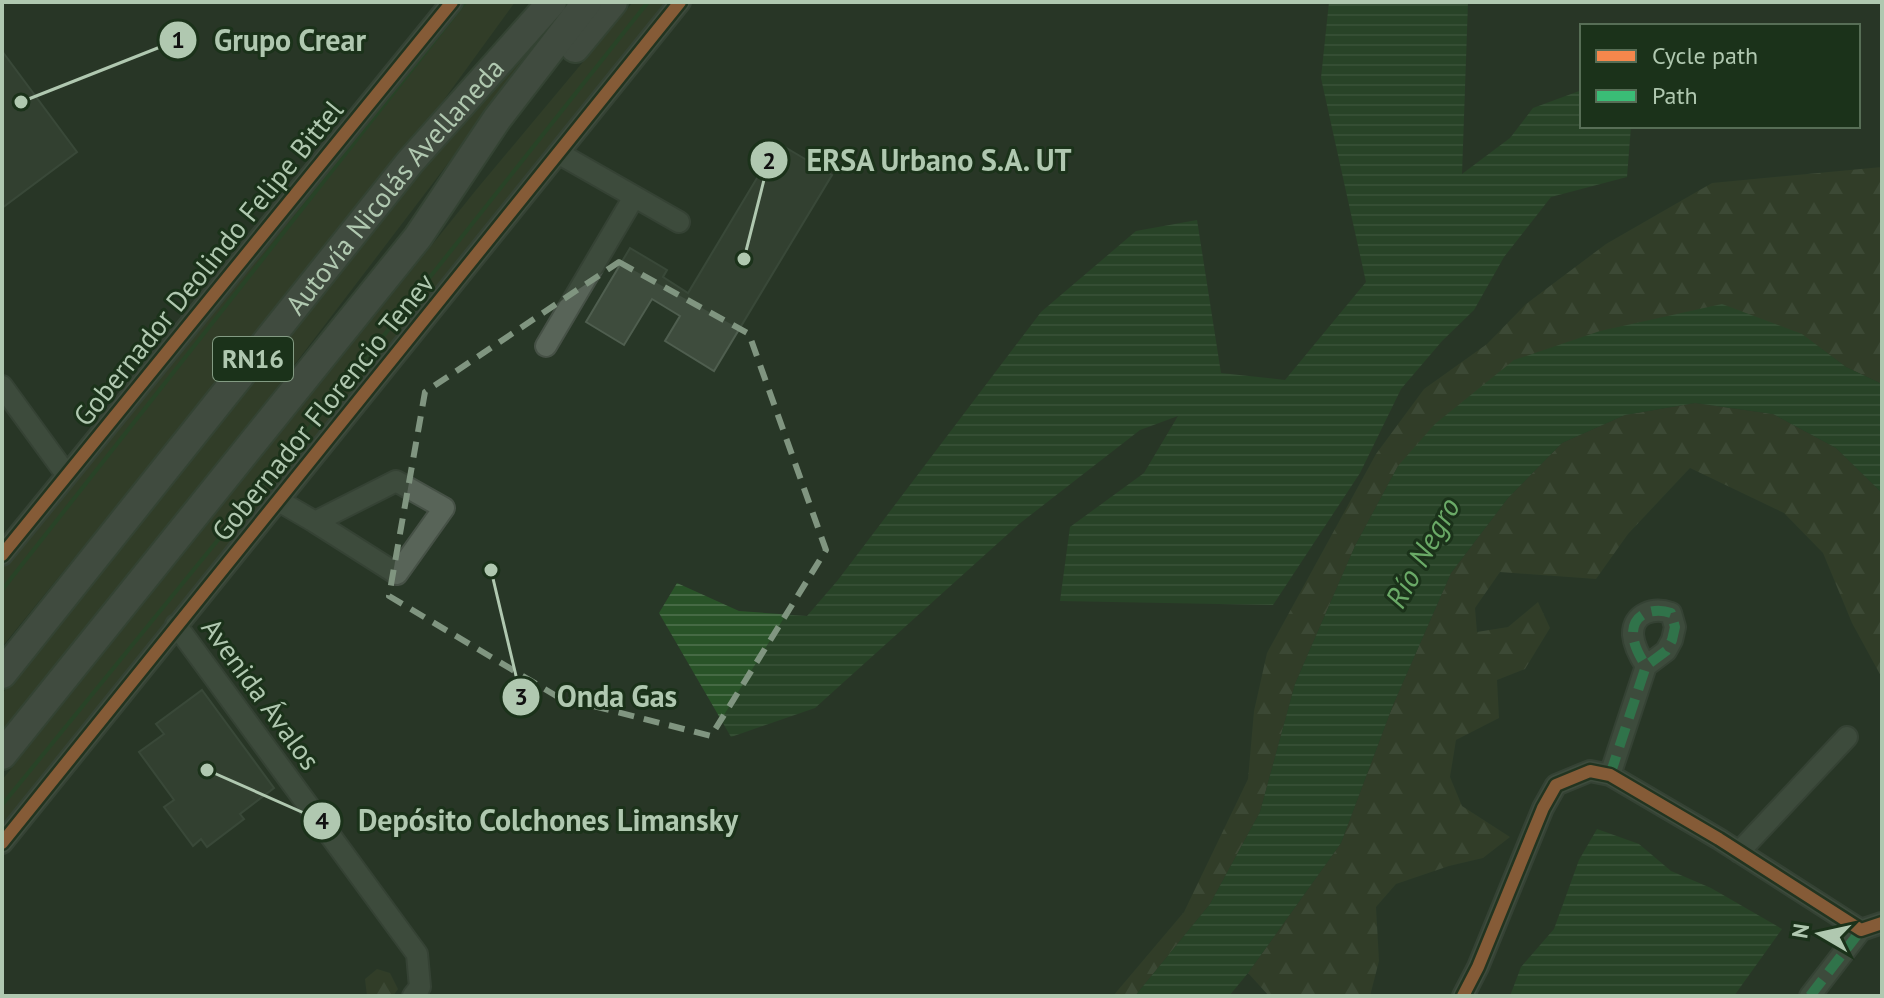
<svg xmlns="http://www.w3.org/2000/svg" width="1884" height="998" viewBox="0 0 1884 998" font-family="'PT Sans',sans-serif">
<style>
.grass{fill:#3c462b}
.forest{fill:url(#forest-firs)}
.water{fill:url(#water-rules)}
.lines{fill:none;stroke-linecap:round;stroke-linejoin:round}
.stream{stroke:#295328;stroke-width:4}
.building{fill:#3e4c3d;stroke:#4f5e4f;stroke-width:2}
.minor-casing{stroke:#465146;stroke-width:24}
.highway-casing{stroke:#445244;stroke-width:32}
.minor{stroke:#586458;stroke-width:20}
.highway{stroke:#5d645d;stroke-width:28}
.quiet{stroke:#3abd76;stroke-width:10;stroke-dasharray:20 10;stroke-linecap:butt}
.cycleway-casing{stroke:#1b321a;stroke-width:17}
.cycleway{stroke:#f5874c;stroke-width:12}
.marked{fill:none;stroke:#809580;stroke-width:6;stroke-dasharray:16 10;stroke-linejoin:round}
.labels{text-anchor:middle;stroke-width:6;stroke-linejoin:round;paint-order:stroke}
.shield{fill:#1b321a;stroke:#839b83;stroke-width:2}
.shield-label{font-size:26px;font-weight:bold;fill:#b0c8b0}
.street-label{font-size:28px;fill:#b0c8b0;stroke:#1b321a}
.water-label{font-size:30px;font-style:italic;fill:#6aaa67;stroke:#1b321a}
.leader{fill:none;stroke:#b0c8b0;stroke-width:3}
.callout-dot{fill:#b0c8b0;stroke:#1b321a;stroke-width:3}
.mark-label{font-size:24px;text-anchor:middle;font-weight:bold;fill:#111}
.callout-label{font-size:30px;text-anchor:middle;font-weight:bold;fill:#b0c8b0;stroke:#1b321a;stroke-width:6;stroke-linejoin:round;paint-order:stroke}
</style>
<defs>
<pattern id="forest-firs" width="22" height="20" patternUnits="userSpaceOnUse" patternTransform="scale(2)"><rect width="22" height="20" fill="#3c462b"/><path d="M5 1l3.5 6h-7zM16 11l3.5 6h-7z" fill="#565f47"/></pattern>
<pattern id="water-rules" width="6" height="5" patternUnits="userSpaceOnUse" patternTransform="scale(2)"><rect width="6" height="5" fill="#295328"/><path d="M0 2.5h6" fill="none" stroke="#466a45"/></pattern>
</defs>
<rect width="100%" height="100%" fill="#283727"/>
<path class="grass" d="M463 2H515L427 123 2 647V569Z
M567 2H571L186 507 2 737V694L455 131Z
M633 2H668L2 829V780L476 190Z"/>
<path class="forest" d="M1882 167V384L1846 367 1801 334 1398 466 1355 546 1295 684 1260 812 1210 904 1135 996H1113L1184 912 1248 779 1254 711 1267 653 1376 454 1424 389 1487 344 1526 304 1606 244 1712 183Z
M1695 403 1773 414 1836 448 1882 493V678L1852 623 1823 553 1784 513 1690 468 1628 534 1596 579 1500 572 1475 608 1477 632 1508 627 1538 602 1550 628 1525 669 1497 680 1499 718 1456 740 1450 777 1462 806 1510 837 1483 858 1449 866 1396 884 1376 907 1379 961 1370 996H1269L1248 973 1341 843 1393 705 1451 573 1508 498 1562 443 1625 415Z
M377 969 390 973 398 989 393 996H367L365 979Z"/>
<path class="water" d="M1329 2H1468L1462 174 1510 138 1533 108 1582 90V126H1631L1627 177 1551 197 1504 257 1474 310 1442 341 1401 389 1360 473 1273 605 1060 601 1070 527 1144 473 1178 416 1140 430 1019 524 815 708 731 737 659 613 677 583 739 611 807 616 838 580 1041 312 1136 231 1197 220 1221 373 1285 380 1366 282 1321 78Z
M1722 304 1802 334 1846 367 1882 384V493L1836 448 1773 414 1695 403 1625 415 1562 443 1508 498 1451 573 1393 705 1341 843 1248 973 1229 996H1135L1210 904 1260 812 1295 684 1355 546 1398 466 1435 424 1514 360 1600 331Z
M1597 829 1639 844 1671 871 1711 888 1782 929 1734 996H1510L1521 967 1554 929 1579 860Z"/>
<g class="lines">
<path class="stream" d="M2 590 465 2
M2 805 354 373 648 2"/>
</g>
<path class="building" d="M2 51 77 152 2 208Z
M778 143 832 175 714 371 665 341 680 316 652 299 624 345 586 322 630 248 667 270 663 277 688 293Z
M202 690 274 788 240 814 244 819 207 847 201 839 193 846 164 807 174 800 139 752 164 734 156 724Z"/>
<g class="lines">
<g class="minor-casing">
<path id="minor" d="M558 153 679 222
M546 346 634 197
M2 386 66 474
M279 501 315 522 396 481 444 508 397 574 315 522
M2 555 452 2
M176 625 417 954 420 987 413 996
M1610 775 1646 666 1666 651 1672 640 1675 627 1671 613C1654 607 1632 613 1633 635 1634 646 1640 657 1646 666
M2 843 680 2
M1739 852 1847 737
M1463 996 1478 967 1543 808 1556 785 1590 771 1610 775 1719 839 1861 930 1882 923
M1810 996 1861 930"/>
</g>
<g class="highway-casing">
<g id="highway">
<path d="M575 48 613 2"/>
<path id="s1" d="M2 674 410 162 552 2"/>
<path d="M2 755 418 237 497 119 587 2"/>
</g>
</g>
<use href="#minor" class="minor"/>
<use href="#highway" class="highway"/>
<path class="quiet" d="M1610 775 1646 666 1666 651 1672 640 1675 627 1671 613C1654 607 1632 613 1633 635 1634 646 1640 657 1646 666
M1810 996 1861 930"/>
<g class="cycleway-casing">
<path id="cycleway" d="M2 555 452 2
M2 843 680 2
M1463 996 1478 967 1543 808 1556 785 1590 771 1610 775 1719 839 1861 930 1882 923"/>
</g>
<use href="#cycleway" class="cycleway"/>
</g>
<path d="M0 0H1884V998H0ZM619 262 749 334 826 550 711 736 558 697 389 596 425 392Z" fill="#283727" fill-opacity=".55" fill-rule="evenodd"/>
<path class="marked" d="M619 262 749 334 826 550 711 736 558 697 389 596 425 392Z"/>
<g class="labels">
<rect class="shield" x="213" y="337" width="80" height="44" rx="6"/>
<g class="shield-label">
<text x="253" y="368">RN16</text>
</g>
<g class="street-label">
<text dy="10" stroke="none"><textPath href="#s1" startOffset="626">Autovía Nicolás Avellaneda</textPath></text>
<text transform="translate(208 263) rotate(-51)" y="10">Gobernador Deolindo Felipe Bittel</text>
<text transform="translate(323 407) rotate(-51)" y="10">Gobernador Florencio Tenev</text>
<text transform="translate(261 694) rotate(54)" y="10">Avenida Ávalos</text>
</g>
<g class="water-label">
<text transform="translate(1423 553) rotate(-61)" y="10">Río Negro</text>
</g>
</g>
<path class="leader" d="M21 102L178 40M744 259L769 160M491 570L521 697M207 770L322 821"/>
<g class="callout-dot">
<circle cx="21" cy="102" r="8"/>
<circle cx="744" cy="259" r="8"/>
<circle cx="491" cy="570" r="8"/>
<circle cx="207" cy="770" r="8"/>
<circle cx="178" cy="40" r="20"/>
<circle cx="769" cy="160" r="20"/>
<circle cx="521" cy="697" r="20"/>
<circle cx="322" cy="821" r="20"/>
</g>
<g class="mark-label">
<text x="178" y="48">1</text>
<text x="769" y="169">2</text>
<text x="521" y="705">3</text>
<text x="322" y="829">4</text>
</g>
<g class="callout-label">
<text x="290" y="51">Grupo Crear</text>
<text x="939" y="171">ERSA Urbano S.A. UT</text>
<text x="617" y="707">Onda Gas</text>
<text x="548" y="831">Depósito Colchones Limansky</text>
</g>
<rect width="1884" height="998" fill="none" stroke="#b0c8b0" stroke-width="8"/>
<rect x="1580" y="24" width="280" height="104" fill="#1b321a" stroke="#576e56" stroke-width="2"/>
<rect x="1596" y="50" width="40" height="12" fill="#f5874c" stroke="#576e56" stroke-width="2"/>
<text x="1652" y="64" font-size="24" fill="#b0c8b0">Cycle path</text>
<rect x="1596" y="90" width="40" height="12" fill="#3abd76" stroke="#576e56" stroke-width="2"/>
<text x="1652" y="104" font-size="24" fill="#b0c8b0">Path</text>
<g transform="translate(1820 934) rotate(279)" stroke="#1b321a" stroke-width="6" paint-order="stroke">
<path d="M0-6L14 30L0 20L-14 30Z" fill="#b0c8b0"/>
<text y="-12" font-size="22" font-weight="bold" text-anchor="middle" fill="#b0c8b0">N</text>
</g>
</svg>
